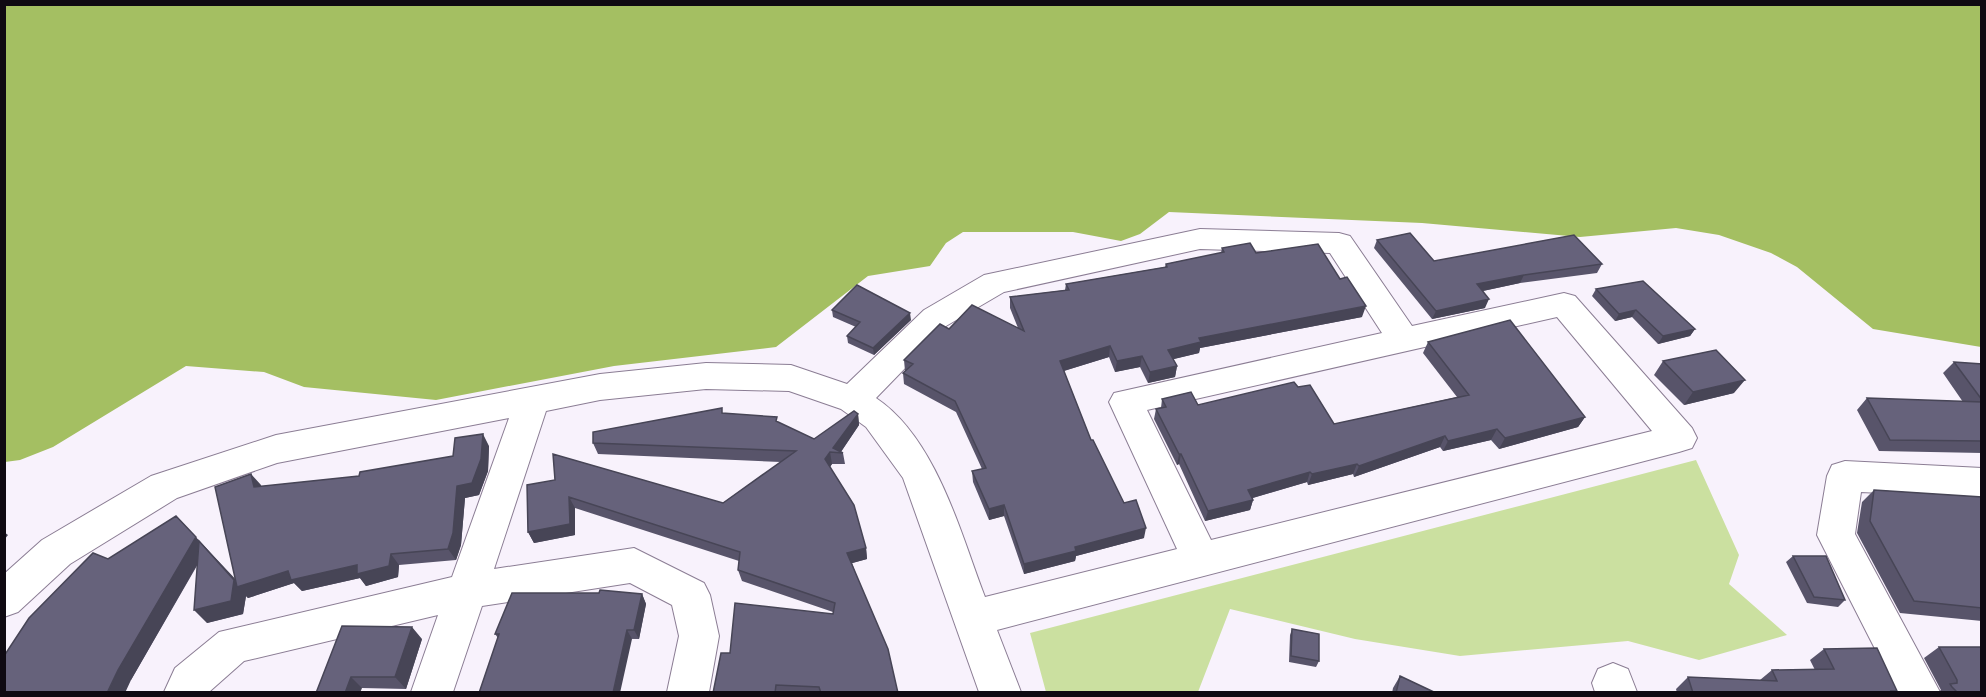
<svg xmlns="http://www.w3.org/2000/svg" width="1986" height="697" viewBox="0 0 1986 697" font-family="Ubuntu,sans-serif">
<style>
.green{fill:#cbe0a0}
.forest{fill:#a4bf62}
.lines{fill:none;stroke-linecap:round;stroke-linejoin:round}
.minor-casing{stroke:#8b7d94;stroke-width:2}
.minor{fill:#fff;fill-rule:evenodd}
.wall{fill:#58546a}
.shaded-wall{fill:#474556}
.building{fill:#66627b;stroke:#474556;stroke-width:1.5}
</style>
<rect width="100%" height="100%" fill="#f8f2fc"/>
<path class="green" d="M1696 460 1739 555 1729 584 1787 635 1699 660 1628 641 1460 656 1355 639 1230 609 1198 692H1046L1030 633Z"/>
<path class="forest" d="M5 5H1981V347L1873 329 1797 267 1771 253 1719 235 1676 228 1580 237 1422 223 1169 212 1140 234 1121 241 1073 232H963L946 243 930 266 868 276 776 347 614 366 436 400 304 387 264 372 186 366 53 447 20 460 5 462Z"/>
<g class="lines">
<g class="minor-casing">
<path id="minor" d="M1200 229 1339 233 1350 236 1412 326 1564 293 1575 296 1692 428 1697 438 1692 448 1679 452 997 630 1021 692H979L903 478 866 427 841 409 789 391 706 389 600 400 546 411 494 569 634 548 704 583 710 595 719 636 709 692H667L679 636 672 605 630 583 482 606 453 692H411L438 615 244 661 209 692H164L175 668 219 632 452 577 509 418 277 463 177 498 70 564 18 612 4 617V574L42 540 151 476 276 435 600 374 706 363 791 365 847 384 924 310 984 275ZM1200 249 1330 253 1382 333 1114 393 1109 402 1177 549 985 597C960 532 936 438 876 398L946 326 1004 292ZM1557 317 1652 431 1211 540 1147 410Z
M1845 461 1982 468V498L1861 492 1855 534 1940 692H1897L1817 535 1827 476 1832 465Z
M1613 663 1628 669 1637 692H1595L1592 683 1598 669Z"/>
</g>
<use href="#minor" class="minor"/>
</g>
<path class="wall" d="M1377 240 1434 261 1602 264 1597 273 1520 283 1483 291 1485 308 1432 319 1374 248Z
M1222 248 1256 253 1362 317 1200 348 1199 353 1173 359 1177 366 1175 377 1148 383 1140 367 1115 372 1109 357 1064 371 1091 440 1124 503 1144 538 1076 556 1075 561 1024 574 1004 516 989 520 973 482 972 471 982 469 956 412 904 384 903 373 905 371 904 360 949 329 1018 328 1010 308V297L1065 290 1066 284 1165 267 1166 264 1221 253Z
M1596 289 1695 329 1690 336 1658 344 1632 317 1615 321 1592 296Z
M832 310 911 320 874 355 848 343 847 336 856 327 833 317Z
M1428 342 1585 417 1578 427 1499 449 1491 440 1443 451 1440 447 1354 477 1353 474 1308 485 1307 482 1253 498V500L1250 510 1205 521 1179 464 1177 465 1154 419 1156 409 1161 408 1162 399 1198 405 1334 424 1457 397 1423 353Z
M1663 361 1734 393 1684 405 1654 375Z
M1954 362 1982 364V453L1879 451 1857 410 1867 398 1963 402 1943 373Z
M723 413 779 423 814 439 858 414 859 425 841 452 843 453 845 464H832L830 467 866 548 867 559 852 563 898 693H713L730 653 833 614V612L742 581 738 570 739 561 575 508V535L534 543 528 532 527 485 723 503 781 462 598 454 593 443Z
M489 446 488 471 479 495 465 498 461 545 456 560 399 565 398 577 366 586 360 578 302 591 294 583 248 598 246 596 243 614 207 623 198 564 131 680 108 559 176 516 235 580 261 485V487L359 476 453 456Z
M1874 490 1982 497V621L1900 613 1857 533 1862 502Z
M1793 556 1845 600 1838 607 1807 603 1786 562Z
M642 594 646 604 639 639 498 638 495 634Z
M1292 629 1319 661 1316 667 1289 662 1290 635Z
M422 639 406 689 362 688 316 693Z
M1939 647 1982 693H1937L1941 690 1924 658Z
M1824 649 1897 691 1894 693H1677L1676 689 1688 677 1760 680 1772 670H1815L1810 660Z
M1400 676 1436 693H1392L1393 688Z"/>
<path class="shaded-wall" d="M1524 275 1520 283 1473 293 1477 284Z
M1489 299 1485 308 1432 319 1436 311Z
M1366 306 1362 317 1200 348 1199 353 1166 361 1168 350 1199 338Z
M1636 310 1632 317 1615 321 1619 314Z
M910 313 911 320 874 355 873 348Z
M1695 329 1690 336 1658 344 1663 336Z
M1110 346 1109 357 1060 372V361Z
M1142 356 1140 367 1115 372 1117 361Z
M1177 366 1175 377 1148 383 1150 372Z
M1745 380 1734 393 1684 405 1693 392Z
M858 414 859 425 840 453 833 448Z
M1585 417 1578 427 1499 449 1505 438Z
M1497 429 1491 440 1443 451 1448 441Z
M483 434 489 446 488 471 479 495 465 498 461 545 456 560 448 549 457 486Z
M1445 436 1440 447 1354 477 1359 466Z
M830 452 832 464 827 471 825 459Z
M1179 454H1181L1179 464 1177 465Z
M1357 464 1353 474 1308 485 1312 474Z
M1310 472 1307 482 1245 500 1248 490Z
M251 474 261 485 264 499 254 487Z
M569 497 575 508V535L534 543 528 532Z
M1253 500 1250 510 1205 521 1208 511Z
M1004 505V516L989 520V509Z
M176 516 241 585 288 571 391 554 399 565 398 577 366 586 360 578 302 591 294 583 248 598 246 596 243 614 207 623 194 610 206 549 131 680 125 693H107L118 670Z
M1146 528 1144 538 1076 556 1075 561 1024 574V564L1075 547Z
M4 532 8 535 4 540Z
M866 548 867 559 849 564 847 553Z
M642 594 646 604 639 639 634 630Z
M412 627 422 639 406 689 395 677Z
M627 630 632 639 620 693H613Z
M351 677 362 688 360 693H345Z"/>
<path class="building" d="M1410 233 1434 261 1574 235 1602 264 1524 275 1477 284 1489 299 1436 311 1377 240Z
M1250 243 1256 253 1318 244 1340 279 1347 277 1366 306 1199 338 1201 342 1168 350 1177 366 1150 372 1142 356 1117 361 1110 346 1060 361 1091 440H1093L1124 503 1136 500 1146 528 1075 547 1076 551 1024 564 1004 505 989 509 972 471 986 468 955 401 903 373 913 364 904 360 940 324 949 329 972 305 1024 331 1010 297 1069 290 1066 284 1167 267 1166 264 1224 252 1222 248Z
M1643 281 1695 329 1663 336 1636 310 1619 314 1596 289Z
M857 285 910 313 873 348 847 336 860 322 832 310Z
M1510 320 1585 417 1505 438 1497 429 1448 441 1445 436 1359 466 1357 464 1312 474 1310 472 1248 490 1253 500 1208 511 1181 454H1179L1156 409 1166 407 1162 399 1191 392 1198 405 1294 382 1298 387 1310 385 1334 424 1469 395 1428 342Z
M1716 350 1745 380 1693 392 1663 361Z
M1954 362 1982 364V400Z
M1867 398 1982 402V441L1890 440Z
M722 408V413L777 417 776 421 814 439 854 411 858 414 833 448 843 453 830 452 825 459 854 505 866 548 847 553 888 649 898 693H821L819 687 776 685 775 693H713L721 653H730L735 603 833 614 835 603 738 570 740 552 569 497 570 524 528 532 527 485 555 480 553 454 723 503 796 451 593 443V432Z
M483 434 481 459 472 483 457 486 453 533 448 549 391 554 389 566 357 574V565L291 580 288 571 237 587 215 487 251 474 254 487 359 476 360 472 453 456 455 438Z
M1874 490 1982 497V608L1914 601 1870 521Z
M176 516 196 537 118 670 107 693H4V656L29 618 93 553 108 559Z
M199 541 234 580 231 601 194 610Z
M1793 556H1826L1845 600 1814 597Z
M600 590 642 594 634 630H627L613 693H479L499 634H495L512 593H599Z
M342 626 412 627 395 677H351L345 693H316Z
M1292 629 1319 634V661L1291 656Z
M1939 647H1982V693H1958L1952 687 1950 684 1957 683V680Z
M1877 648 1897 691H1891L1892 693H1693L1688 677 1777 681 1772 670 1834 669 1824 649Z
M1400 676 1436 693H1396Z"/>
<rect width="1986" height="697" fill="none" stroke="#0f0a12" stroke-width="12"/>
</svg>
